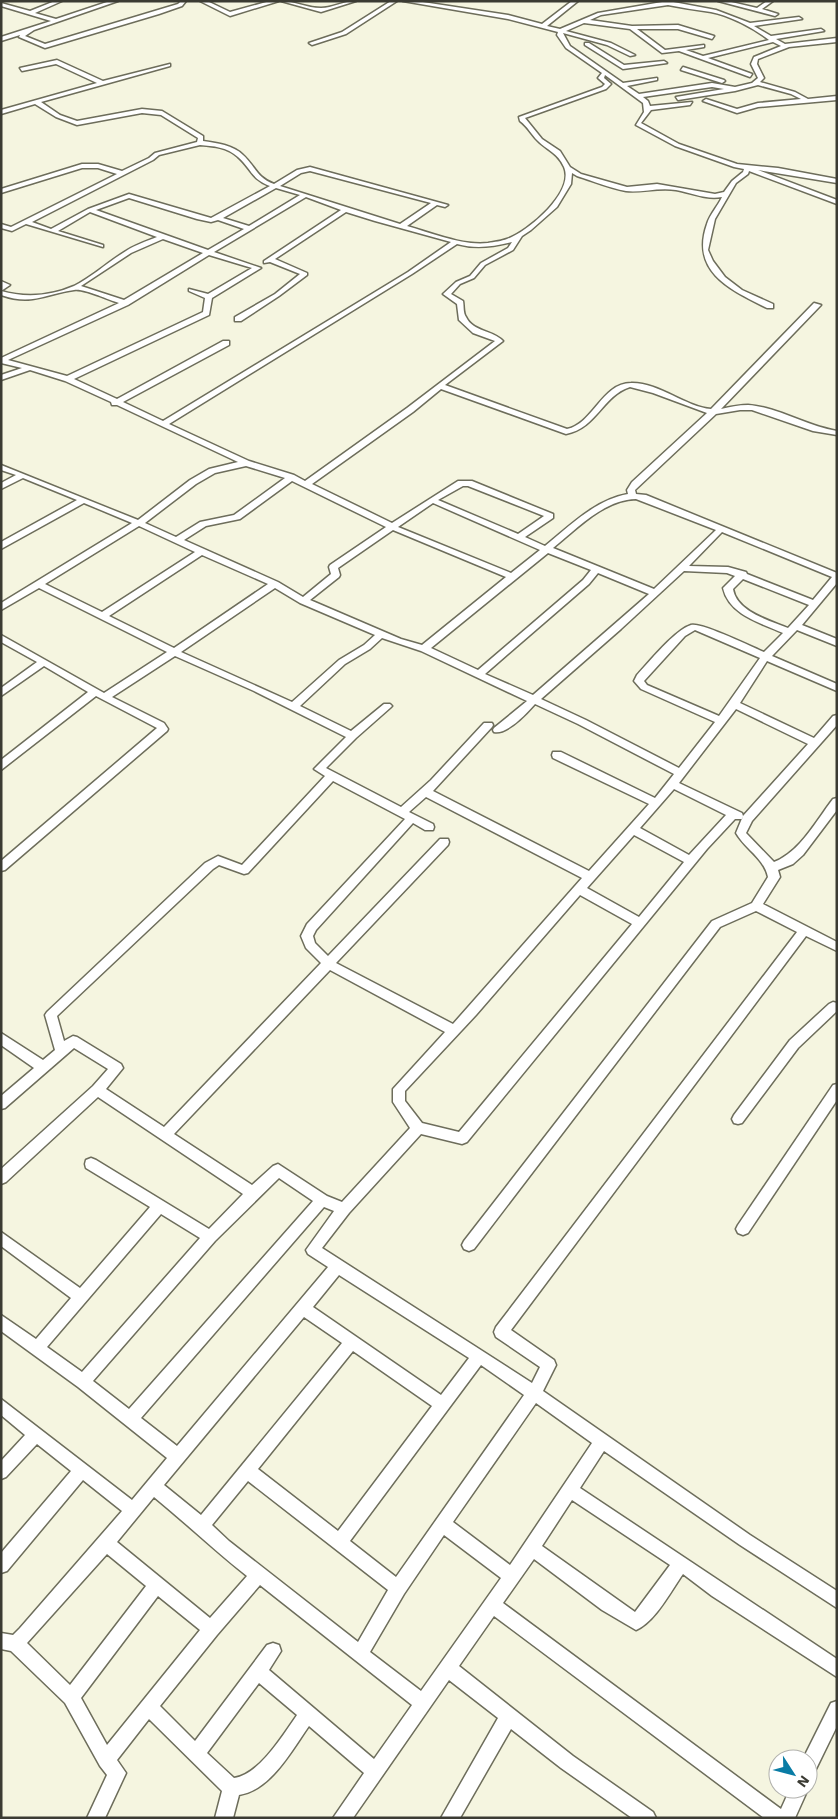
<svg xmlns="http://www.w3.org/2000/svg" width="838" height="1819" viewBox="0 0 838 1819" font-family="'Work Sans',sans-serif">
	<rect width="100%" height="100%" fill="#f5f5e0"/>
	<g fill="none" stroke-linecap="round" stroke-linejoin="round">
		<!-- street casing -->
		<g stroke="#6d6d5b" stroke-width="3">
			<g id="street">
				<path d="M55 1H62L35 13 56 19 110 1H118L34 30 25 36 45 44 178 4 181 1H186L182 6 159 14 45 48 19 37 20 35 1 41V37L51 21 1 6V3L30 11Z"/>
				<path d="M200 1H207L230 12 270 1H279L230 16Z"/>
				<path d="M281 1C294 1 307 8 321 8 332 8 344 1 356 1L321 12Z"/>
				<path d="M391 1H397L346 34 312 45 309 43 342 32Z"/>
				<path d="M403 1H416L508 15 542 24 572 1H578L547 26 560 29 598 13 668 1 716 10 750 23 799 17 802 19 754 26 771 36 821 29 824 31 776 39 785 44 837 38V42L789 47 758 59 757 64 764 78 760 82 795 92 808 99 837 96V100L758 107 737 113 703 101 706 99 737 109 758 103 801 99 791 94 758 85 735 91 678 100 676 97 724 89 712 87 643 97 648 101 650 106 692 102 690 105 651 110 641 123 679 144 737 164 778 168 837 179V183L758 170 837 200V204L749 171 748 174 736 183 715 219 708 250 713 261 725 277 742 290 773 304V308H767C731 290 690 272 707 224 710 214 718 206 722 197 706 200 692 193 676 190 658 187 641 193 626 191 609 188 593 181 577 176L572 173 571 184 557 207 531 230 522 236 513 250 485 265 474 278 460 284 451 294 463 301C464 306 463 313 466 317 473 332 493 330 503 341L445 385 567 429C593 424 602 383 631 383 658 382 686 407 711 409L814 303 821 305 721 409C730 407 738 405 748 405 778 407 806 426 837 431V435L813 431 752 410H740L716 414 635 490 636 494 646 495 837 573V583L802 625 837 639V646L797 630 772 656 837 684V691L767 661 740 703 814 738 833 716 837 715V725L752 821 746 833 774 862C800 852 816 821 833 799L837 798V810L803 855 793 864 778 870 780 877 763 904 837 942V951L806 936 511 1330 554 1360 556 1365 543 1391 750 1535 837 1591V1608L740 1545 604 1451 580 1488 837 1659V1677L712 1596 683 1574C671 1591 655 1622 636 1630L602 1610 534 1559 503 1603 781 1809 790 1789H808L795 1818H764L494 1616 459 1666 573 1756 653 1812 656 1818H632L561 1768 511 1729 460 1818H441L498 1718 449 1680 353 1818H333L364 1773 309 1726C292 1750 271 1790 239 1795L233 1818H215L222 1791 149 1719 117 1760 126 1773 105 1818H87L107 1775 100 1766 65 1703 11 1651 1 1649V1633L13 1635 20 1628 122 1511 83 1480 7 1571 1 1573V1553L71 1471 37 1444 6 1477 1 1479V1461L25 1435 1 1415V1399L132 1500 167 1458 78 1387 1 1331V1315L36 1339 71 1298 1 1246V1232L80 1288 150 1207 86 1168 85 1164 86 1160 91 1158 96 1160 209 1229 243 1194 98 1097 6 1182 1 1184V1169L93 1086 108 1069 74 1048 5 1108 1 1109V1096L34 1068 1 1045V1033L43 1060 55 1050 45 1015 47 1012 205 863 218 856 242 865 325 776 314 769 346 737 254 691 175 656 112 697 164 723 168 729 167 731 5 870 1 871V861L157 728 96 696 1 770V760L88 692 44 666 1 696V688L37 662 1 642V635L104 693 167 652 39 588 1 610V603L132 523 84 503 1 549V542L77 500 23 478 1 489V483L16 475 1 470V465L138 520 190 480 209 469 238 462 117 405H112L111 402 65 381 30 370 1 380V375L22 368 1 363V358L119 303C108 300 84 288 74 290 45 294 32 306 1 295V281L10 285 1 291C25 298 51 296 74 286 92 277 108 262 126 251 135 245 147 241 157 237L90 212 58 231 103 245V247L26 224 12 231 1 228V224L11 227 117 174 98 168H82L1 193V189L82 164H98L122 171 149 158 155 153 197 142 198 138 161 115 142 113 77 125 56 117 35 104 1 114V110L97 83 56 64 22 71 20 68 57 60 103 81 170 64V66L41 102 60 115 77 121 142 109 162 111 203 136V141C217 143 233 145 243 155 256 167 256 177 274 184L297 170 310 167 448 205 445 207 437 205 407 226C432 233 462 246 488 243 494 242 502 241 507 239 528 232 575 192 564 167 558 153 547 150 538 141 531 134 528 127 520 121L519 117 602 87 605 84 598 78 602 73 566 48 557 35 558 32 508 19ZM668 5C683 8 697 10 711 12 729 15 755 29 769 40L703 56 686 50 704 47V45L665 50 637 29H678L712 39 714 36 678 25 632 26 590 20 601 15ZM584 23 630 29 662 53 679 51 750 77 752 74 708 58 773 42 781 46 754 57 751 64 758 78 752 83 735 87 712 83 639 94 627 86 657 80V78L623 83 570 46 563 33 607 45 630 56 635 55 611 43 566 31ZM605 75 643 103 644 112 636 125 675 146 734 167 744 169 743 172 732 181 724 192 715 194 657 184 627 187 581 174 570 167 560 151 542 139 525 118 606 89 611 84 604 78ZM200 145C213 146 227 147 238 157 251 168 251 179 270 186L211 218 129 194 88 209 51 229 32 222 153 160 159 155ZM310 171 431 203 400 224 280 186 301 173ZM276 188 300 195 249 226 223 218ZM306 197 341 210 264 261V263L270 262 300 274 275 294 235 317V321H241L279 296 307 275V273L275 259 346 212 375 221 451 242 408 272 163 421 123 402 229 345V341H223L117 399 74 379 209 315 212 298 261 268 214 252ZM129 198 197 219 211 222 218 220 244 229 208 250 96 210ZM163 239 203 253 124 300 81 286 131 253ZM512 242 508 248 481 263 470 276 456 282 443 294 457 304 459 320 473 333 495 341 407 408 305 481 294 475 249 461 169 424 412 274 457 244C475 249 493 247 512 242ZM209 255 252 268 208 294 189 289V291L205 298 203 312 67 376 8 360 128 305ZM630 387 653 393 707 413 632 482 627 490 628 494C595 500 571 525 545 546L525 537 553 518V514L472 481H458L392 523 312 484 413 412 441 389 566 434C597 428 602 396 630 387ZM246 466 285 478 234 515 200 522 176 537 145 523 196 484 215 473ZM292 481 386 527 330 565 329 567 331 574 303 597 278 582 184 540 206 526 240 519ZM463 486H468L544 516 518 534 438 500ZM636 499 716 530 654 589 553 548C577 529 603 500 636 499ZM433 503 540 550 511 573 398 527ZM139 526 195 552 102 612 45 584ZM393 530 506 577 422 645 401 639 310 600 339 577 340 575 338 568ZM722 532 832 577 813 600 747 574 746 572 728 567 689 566ZM548 553 591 570 583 580 478 670 431 648ZM202 555 268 584 174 648 109 616ZM684 571 727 573 735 576 723 588C729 615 761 623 783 633L764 652C752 647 701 622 691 625 675 630 649 662 637 675L634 681 641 689 715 722 679 768 586 720 541 699 621 629ZM598 573 649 594 533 695 485 674 589 584ZM743 579 809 605 788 628C769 620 737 612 733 589ZM275 588 300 603 375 635 364 645 339 660 292 702 181 652ZM695 630 760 658 719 716 647 685 644 681 685 636ZM382 638 421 651 527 701 494 728 493 730 494 732C507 735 527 713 535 704L578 724 674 774 655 798 561 752H553L552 755 553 758 649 804 589 871 433 791 492 727 493 725 492 723H484L431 780 401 807 326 768 356 738 390 708 392 706 390 704H384L351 731 300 706 345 664 370 649ZM736 709 808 744 743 816 736 833C745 849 764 858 768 877L752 903 712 921 464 1241 462 1245 464 1249 469 1251 474 1249 720 927 756 911 797 932 496 1327 494 1332 496 1337 540 1367 532 1383 322 1248 349 1213 421 1134 462 1144 467 1142 707 849 735 819H742L743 816 742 813 679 783ZM333 781 405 819 307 924 301 936 306 948 321 963 164 1127 106 1089 123 1068 121 1064 77 1037 73 1036 64 1041 57 1016 213 869 219 865 244 874 248 873ZM674 789 726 815 689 855 640 828ZM426 797 582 878 453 1024 336 963 448 845 449 842 448 839H440L328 956 315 943 313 936 316 930 413 823 425 830H433L434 827 433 824 409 812ZM634 835 684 862 639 917 587 888ZM580 895 632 924 459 1132 422 1123 405 1101V1091L476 1015ZM330 970 445 1032 393 1089V1102L410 1128 342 1202 327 1196 278 1164 273 1166 252 1185 174 1134ZM279 1178 313 1201 129 1409 93 1381 215 1241ZM324 1207 334 1211 306 1250 308 1254 328 1267 177 1446 141 1418ZM161 1214 200 1238 82 1372 47 1347ZM339 1275 469 1358 441 1395 313 1307ZM304 1317 342 1343 201 1515 164 1485ZM353 1351 432 1406 338 1531 258 1469ZM481 1365 524 1395 396 1577 350 1541ZM536 1403 592 1443 510 1565 453 1522ZM248 1481 388 1590 358 1642 229 1541 212 1525ZM154 1497C186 1523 215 1551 247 1576L210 1618 117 1542ZM572 1500 670 1565 635 1612 542 1546ZM444 1535 501 1578 421 1691 370 1652 404 1594ZM107 1554 146 1586 70 1685 27 1643ZM260 1585 412 1705 374 1759 269 1670 281 1651 279 1645 273 1643 267 1645 195 1741 160 1706 217 1635ZM158 1596 200 1630 107 1745 81 1698ZM259 1683 297 1715C283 1735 259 1775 234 1778L207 1753Z"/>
				<path d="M718 1H727L757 8 767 1H773L762 9 778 14 775 16Z"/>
				<path d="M585 43H589L624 65 664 61 667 63 623 69 585 45Z"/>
				<path d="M683 67 724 80 725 81 722 83 681 70Z"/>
				<path d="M833 1002 837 1003V1011L798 1048 742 1123 738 1124 734 1123 732 1119 734 1115 790 1040 829 1004Z"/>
				<path d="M837 1084V1100L748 1233 743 1235 738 1233 736 1229 738 1225 833 1085Z"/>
				<path d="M837 1701V1726L814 1773 808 1776V1759H803L831 1703Z"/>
			</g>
		</g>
		<!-- street -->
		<use href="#street" fill="#fff" fill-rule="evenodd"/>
	</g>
	<!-- border -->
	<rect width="838" height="1819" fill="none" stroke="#3b3b33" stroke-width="5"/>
	<!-- north arrow -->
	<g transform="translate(793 1774) rotate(126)"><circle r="24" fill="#ffffff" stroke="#b1b1ad"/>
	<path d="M0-4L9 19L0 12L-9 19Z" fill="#097ca5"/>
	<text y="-8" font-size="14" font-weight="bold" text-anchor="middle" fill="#3b3b33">N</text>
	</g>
</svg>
